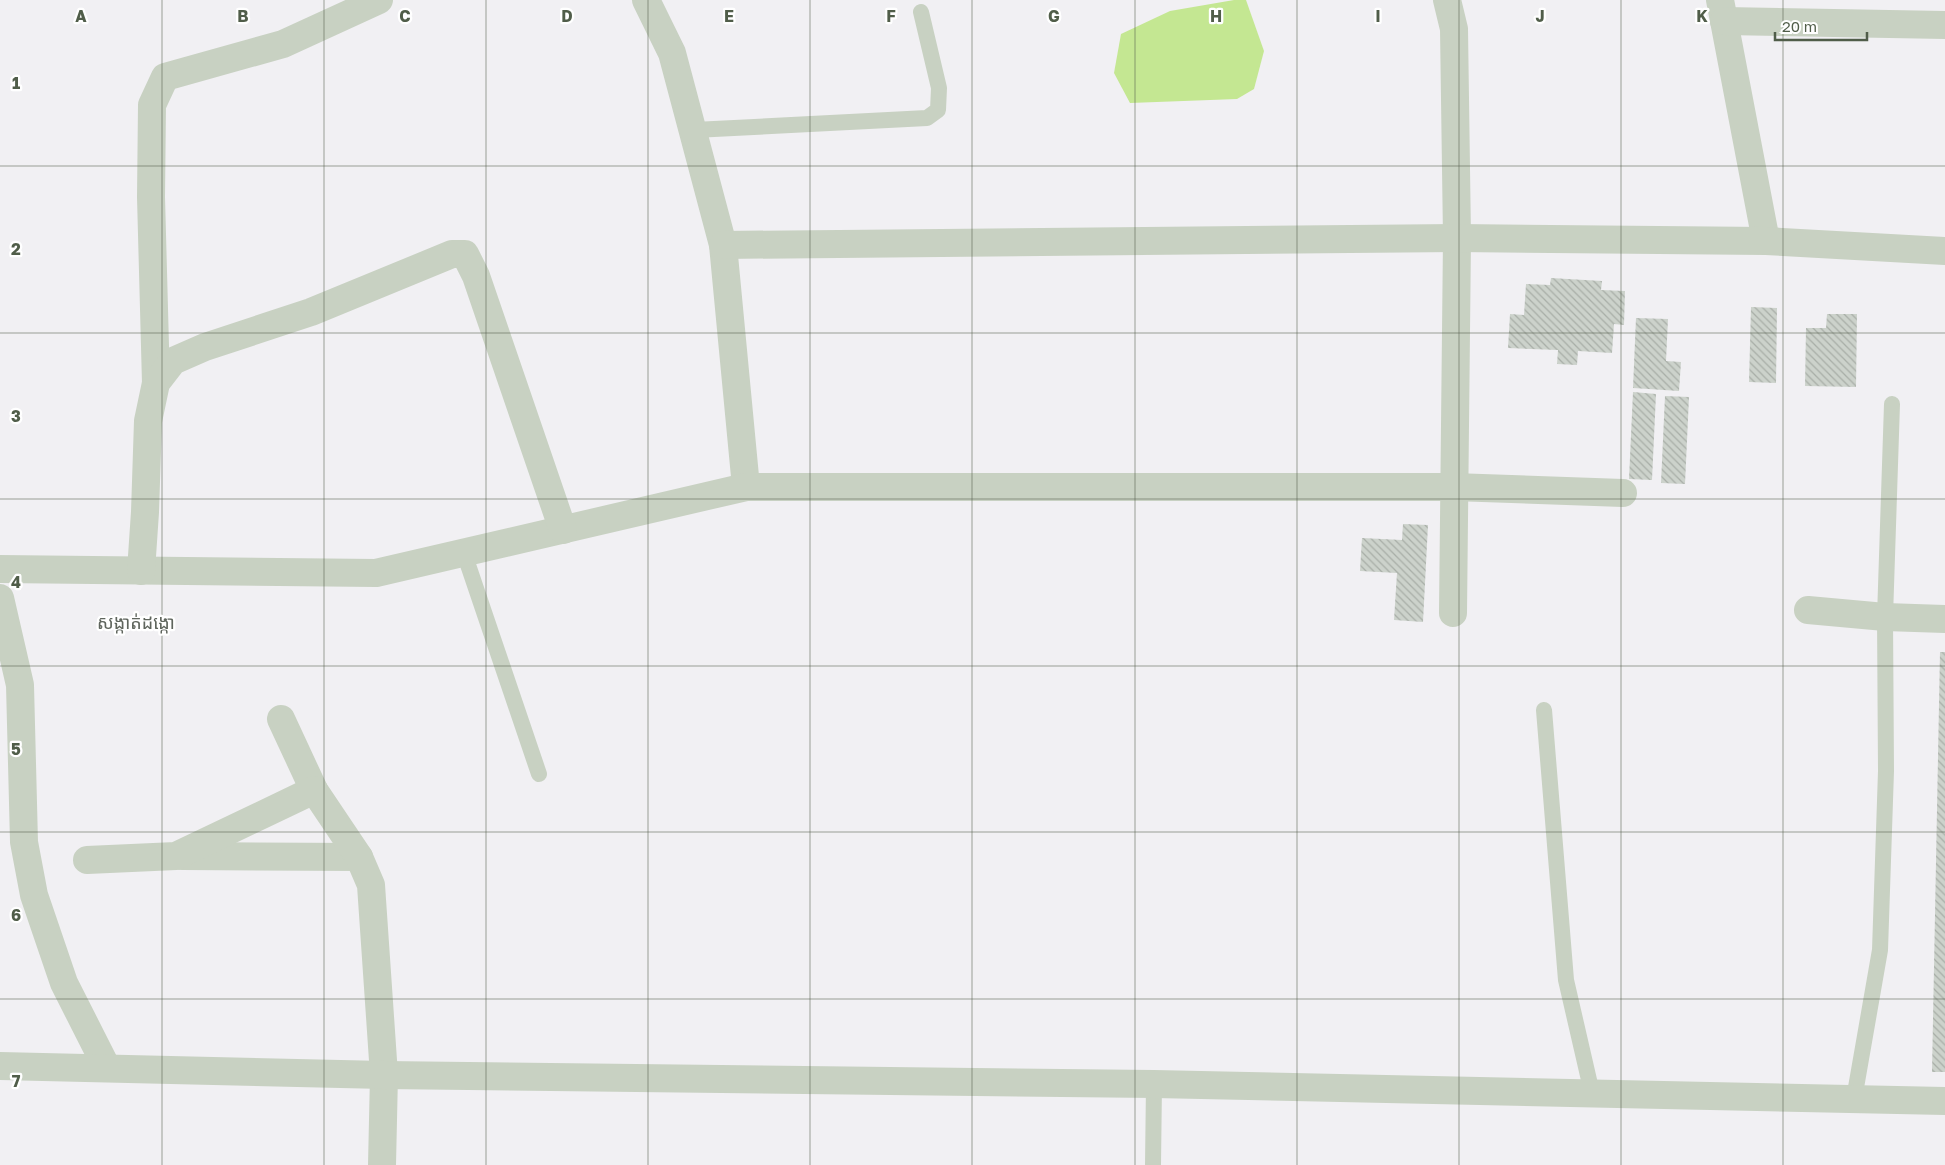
<svg xmlns="http://www.w3.org/2000/svg" width="1945" height="1165" viewBox="0 0 1945 1165" font-family="'Golos Text','Noto Sans Khmer',sans-serif">
	<defs>
		<pattern id="building-back-hatch" width="6" height="6" patternUnits="userSpaceOnUse" patternTransform="scale(1.25)"><rect width="6" height="6" fill="#ccd2cb"/><path d="M-1 5l2 2M0 0l6 6M5-1l2 2" fill="none" stroke="#a8aea7"/></pattern>
	</defs>
	<rect width="100%" height="100%" fill="#f1f0f3"/>
	<!-- water -->
	<path fill="#c4e792" d="M1234 0H1246L1264 51 1254 89 1237 99 1130 103 1114 73 1121 34 1170 11Z"/>
	<!-- building -->
	<g fill="url(#building-back-hatch)">
		<path d="M1551 278 1602 281 1601 290 1625 291 1624 325 1614 324 1612 353 1578 351 1577 365 1557 364 1558 350 1508 348 1510 314 1524 315 1526 284 1550 285Z"/>
		<path d="M1751 307 1777 308 1776 383 1749 382Z"/>
		<path d="M1827 314H1857L1856 387 1805 386 1806 328H1826Z"/>
		<path d="M1636 318 1668 319 1666 361 1681 362 1679 391 1633 388Z"/>
		<path d="M1633 392 1656 394 1652 480 1629 479Z"/>
		<path d="M1665 396 1689 397 1685 484 1661 483Z"/>
		<path d="M1403 524 1428 525 1423 622 1394 620 1397 573 1360 571 1362 538 1402 540Z"/>
		<path d="M1940 652H1945V1072H1932Z"/>
	</g>
	<g fill="none" stroke-linecap="round" stroke-linejoin="round">
		<!-- service -->
		<g stroke="#c8d1c2" stroke-width="16">
			<path d="M694 130 927 118 938 110 939 88 921 12"/>
			<path d="M464 553 539 774"/>
			<path d="M1544 710 1566 980 1592 1093"/>
			<path d="M1854 1099 1880 950 1886 771 1885 617 1892 404"/>
			<path d="M1153 1165 1154 1084"/>
		</g>
		<!-- minor -->
		<g stroke="#c8d1c2" stroke-width="28">
			<path d="M646 0 672 53 723 245 746 487"/>
			<path d="M1447 0 1454 29 1457 238 1453 613"/>
			<path d="M1720 0 1766 241"/>
			<path d="M1724 21 1945 25"/>
			<path d="M723 245 1457 238 1766 241 1945 251"/>
			<path d="M156 383 151 197 152 105 165 77 283 44 379 0"/>
			<path d="M0 569 376 573 746 487H1453L1623 493"/>
			<path d="M141 571 145 512 148 421 156 383 173 361 205 347 311 312 452 254H465L476 276 563 530"/>
			<path d="M0 598 20 685 24 842 34 895 64 983 107 1068"/>
			<path d="M1808 610 1885 617 1945 619"/>
			<path d="M281 719 314 790"/>
			<path d="M182 856 359 857"/>
			<path d="M87 860 176 856 314 790 359 857 371 885 384 1075 382 1165"/>
			<path d="M0 1066 384 1075 1154 1084 1945 1101"/>
		</g>
	</g>
	<!-- grid -->
	<path fill="none" stroke="#505d49" stroke-width="1" stroke-opacity="0.55" d="M162 0V1165M324 0V1165M486 0V1165M648 0V1165M810 0V1165M972 0V1165M1135 0V1165M1297 0V1165M1459 0V1165M1621 0V1165M1783 0V1165M0 166H1945M0 333H1945M0 499H1945M0 666H1945M0 832H1945M0 999H1945"/>
	<g text-anchor="middle" dominant-baseline="central" stroke-width="4.5" stroke-linejoin="round" paint-order="stroke">
		<!-- quarter labels -->
		<g font-size="18" fill="#5f655d" stroke="#fff">
			<text x="136" y="622">សង្កាត់ដង្កោ</text>
		</g>
	</g>
	<g font-size="16" text-anchor="middle" font-weight="bold" fill="#505d49" stroke="#fff" stroke-width="4.5" stroke-linejoin="round" paint-order="stroke">
		<text x="81" y="22">A</text>
		<text x="243" y="22">B</text>
		<text x="405" y="22">C</text>
		<text x="567" y="22">D</text>
		<text x="729" y="22">E</text>
		<text x="891" y="22">F</text>
		<text x="1054" y="22">G</text>
		<text x="1216" y="22">H</text>
		<text x="1378" y="22">I</text>
		<text x="1540" y="22">J</text>
		<text x="1702" y="22">K</text>
		<text x="16" y="89">1</text>
		<text x="16" y="255">2</text>
		<text x="16" y="422">3</text>
		<text x="16" y="588">4</text>
		<text x="16" y="755">5</text>
		<text x="16" y="921">6</text>
		<text x="16" y="1087">7</text>
	</g>
	<!-- scale -->
	<path d="M1775 32v8h92v-8" fill="none" stroke="#505d49" stroke-width="2.5"/>
	<text x="1782" y="32" font-size="15" fill="#505d49" stroke="#ffffff" stroke-width="4" paint-order="stroke">20 m</text>
</svg>
